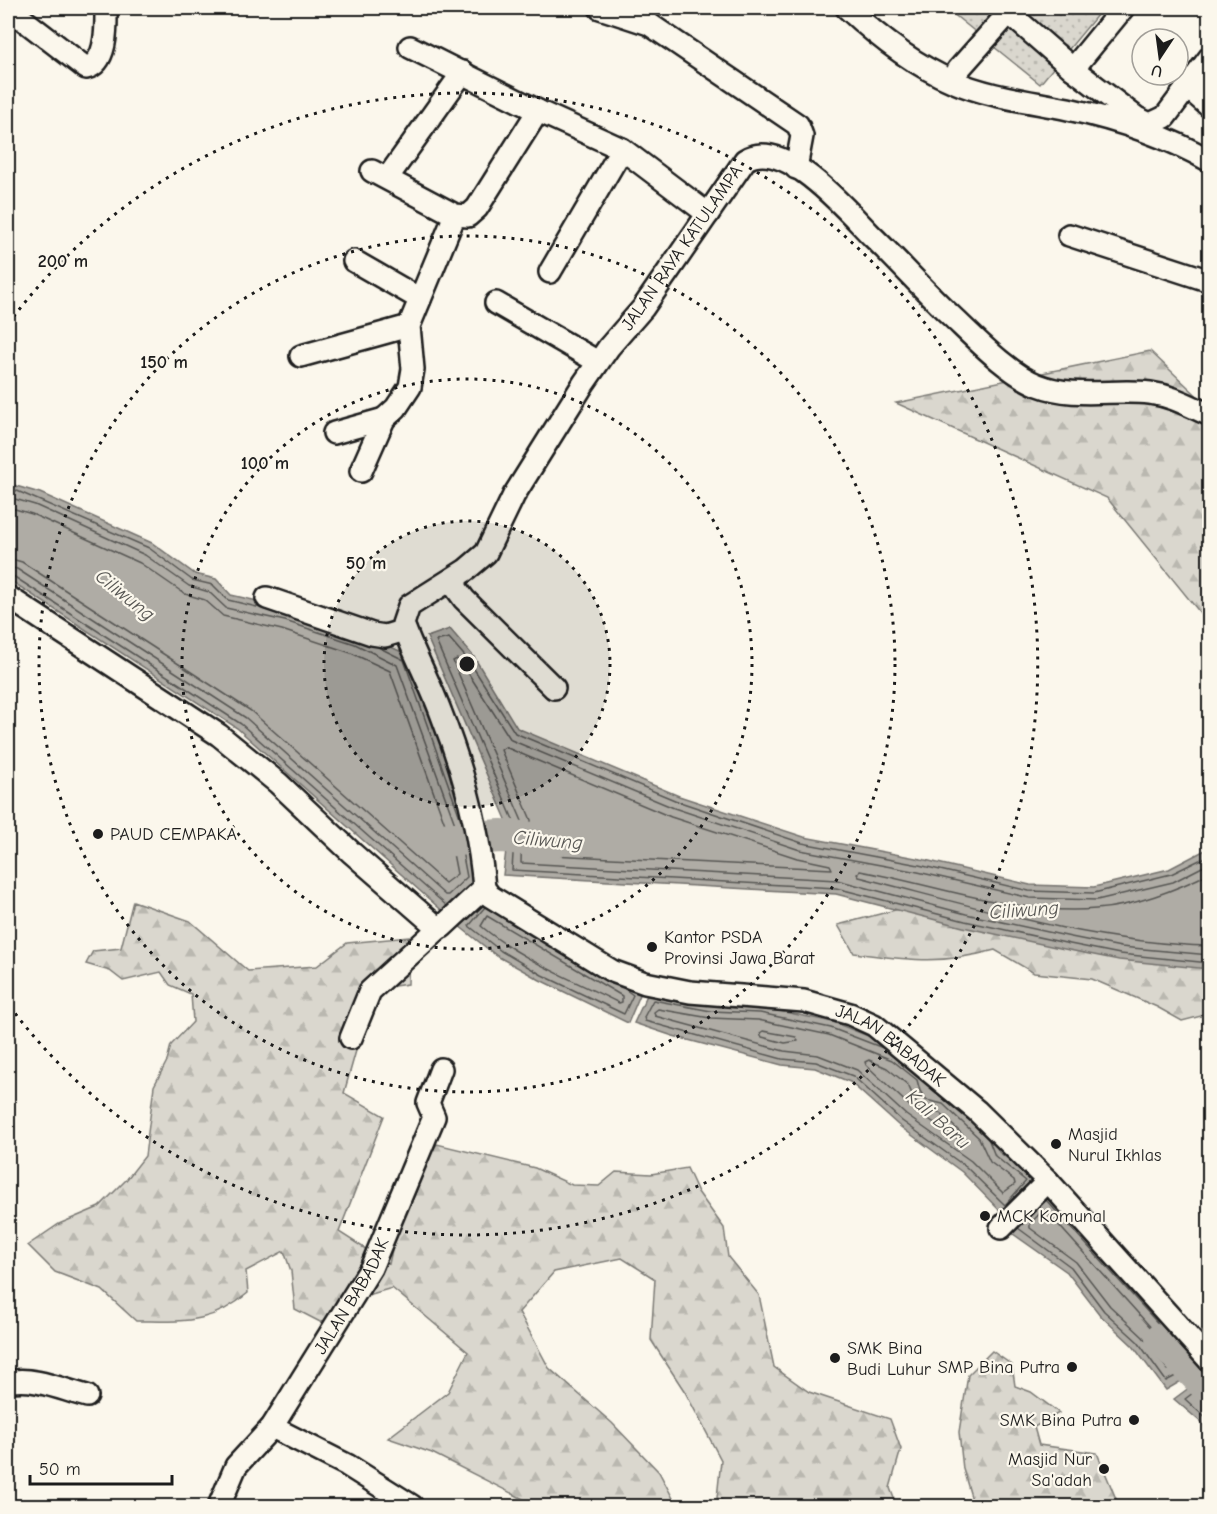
<svg xmlns="http://www.w3.org/2000/svg" width="1217" height="1514" viewBox="0 0 1217 1514" font-family="'Comic Neue',sans-serif">
	<defs>
		<pattern id="grass-dots" width="8" height="8" patternUnits="userSpaceOnUse" patternTransform="scale(1.5)"><rect width="8" height="8" fill="#dad7ce"/><path d="M2 2h.1M6 6h.1" fill="none" stroke="#bab8b0" stroke-width="1.8" stroke-linecap="round"/></pattern>
		<pattern id="forest-firs" width="22" height="20" patternUnits="userSpaceOnUse" patternTransform="scale(1.5)"><rect width="22" height="20" fill="#dad7ce"/><path d="M5 1l3.5 6h-7zM16 11l3.5 6h-7z" fill="#bab8b0"/></pattern>
	</defs>
	<rect width="100%" height="100%" fill="#fbf7ec"/>
	<filter id="ink" filterUnits="userSpaceOnUse"><feTurbulence type="fractalNoise" baseFrequency=".0167" numOctaves="2"/><feDisplacementMap in="SourceGraphic" scale="12" xChannelSelector="R" yChannelSelector="G"/><feConvolveMatrix kernelMatrix="1 2 1 2 8 2 1 2 1" color-interpolation-filters="sRGB"/></filter>
	<g filter="url(#ink)">
		<!-- grass -->
		<path fill="url(#grass-dots)" stroke="#7b7a75" stroke-width="1.5" d="M957 8H1103L1040 84 952 13Z"/>
		<!-- forest -->
		<g fill="url(#forest-firs)" stroke="#7b7a75" stroke-width="1.5">
			<path d="M1150 351 1209 407V624L1107 498 896 403Z"/>
			<path d="M133 901 190 921 248 971 317 966 347 943 409 937 408 984 379 988 365 1019 344 1093 384 1116 339 1232 389 1264 405 1188 437 1144 535 1168 572 1185 599 1186 616 1172 651 1174 687 1168 698 1192 724 1228 728 1257 759 1295 774 1367 809 1392 890 1419 901 1449 890 1488 897 1506H734L717 1498 721 1460 685 1392 651 1340 655 1279 622 1258 554 1272 519 1312 549 1368 612 1423 659 1472 677 1506H533L523 1499 432 1453 388 1438 448 1392 468 1352 392 1288 368 1295 326 1323H322L295 1309 291 1271 284 1251 246 1271 248 1293C211 1325 182 1321 136 1321L102 1290 55 1272 28 1245 59 1224 99 1207 127 1179 145 1156 154 1086 167 1061 171 1045 193 1022 191 994 170 985 161 972 123 981 110 971 86 964 93 951 121 948Z"/>
			<path d="M914 905 1209 959V1014L1182 1021 1157 1007 1092 979 1034 973 995 950C939 965 910 960 854 953L838 925Z"/>
			<path d="M992 1351 1012 1365 1015 1386 1031 1392 1059 1413 1034 1427 1039 1445 1097 1453 1119 1506H978L972 1500 963 1469 959 1432 968 1375Z"/>
		</g>
		<!-- water -->
		<g fill="#afaca5" stroke="#74726e" stroke-width="1.5">
			<path d="M8 479 16 486 40 493 152 543 195 574 216 579 231 595 288 608 360 632 408 655 472 831 483 881 447 915 237 728 8 579Z"/>
			<path d="M450 629 474 657 517 728 679 796 804 837 921 859 1030 885 1094 887 1169 869 1209 848V969L1119 960 1069 950 963 927 836 894 503 875 509 826 427 637Z"/>
			<path d="M486 898 642 990 628 1023 540 980 497 956 459 926Z"/>
			<path d="M648 993 712 1005 760 1007 833 1022 898 1048 935 1090 945 1087 991 1131 999 1152 1037 1181 1004 1215 962 1172 898 1125 850 1082 815 1068 782 1065 673 1036 634 1023Z"/>
			<path d="M1044 1189 1205 1367 1166 1390 1133 1346 1100 1315 1067 1272 1006 1229Z"/>
			<path d="M1209 1373V1429L1174 1399Z"/>
		</g>
		<g fill="none" stroke-linecap="round" stroke-linejoin="round">
			<!-- shore -->
			<g stroke="#575653" stroke-width="1.5">
				<path d="M8 487 149 548 192 580 213 585 228 600 261 608"/>
				<path d="M8 497 35 505 145 555 189 586 209 592 226 608 285 621 355 644 397 665 459 835 467 877 448 895H445L246 718 17 569 8 567"/>
				<path d="M8 507 32 514 140 563 185 594 205 600 223 616 282 630 351 653 390 671 450 838 457 874 445 883 251 711 22 562 8 558"/>
				<path d="M8 575 13 576 241 724 447 906"/>
				<path d="M378 647 404 660 461 820"/>
				<path d="M505 747 671 817 797 858 830 865 832 869 531 854V820L501 750Z"/>
				<path d="M1210 855 1171 874 1094 893 1029 891 919 865 802 843 677 801 515 733 469 661 449 638 436 641 515 824 512 870 836 888 965 921 1070 944 1120 954 1210 963"/>
				<path d="M1210 863 1173 882 1097 900 1030 898 918 872 800 850 674 808 511 740 463 665 457 659 453 661 522 821 521 863 837 880 966 914 1071 937 1121 947 1210 955"/>
				<path d="M1210 873C1178 889 1132 907 1096 909 1017 916 937 885 860 871L857 874 859 877C973 906 1091 943 1210 946"/>
				<path d="M485 907 469 926 501 951 542 975 624 1014 633 995 622 987"/>
				<path d="M487 916 622 996V1002L619 1003C572 979 521 960 481 926Z"/>
				<path d="M658 1009 710 1018 758 1020 829 1035 892 1060 917 1080 920 1091 926 1100 943 1104 979 1138 990 1162 1014 1180 1015 1184 1003 1193 971 1161 906 1115 857 1070 818 1055 784 1051 655 1016 654 1012Z"/>
				<path d="M763 1031 796 1037 798 1041 785 1043 762 1037 760 1033Z"/>
				<path d="M883 1048 831 1028 760 1013 711 1011 653 1000 644 1017 645 1021 782 1059 816 1062 853 1076 902 1121 966 1167 1005 1205 1026 1181 995 1156 988 1138"/>
				<path d="M869 1060 887 1068 908 1085 919 1109 912 1108 866 1065 865 1062Z"/>
				<path d="M927 1111 940 1113 963 1135V1139L960 1140 924 1116V1112Z"/>
				<path d="M1042 1211H1046L1181 1361V1365L1168 1370 1143 1337 1110 1306 1076 1262 1030 1228V1224Z"/>
				<path d="M1018 1228 1071 1267 1104 1311 1138 1342 1166 1381 1193 1367V1362L1046 1200"/>
				<path d="M1210 1380 1185 1399 1210 1422"/>
			</g>
			<!-- river -->
			<g stroke="#afaca5" stroke-width="34">
				<path d="M440 840 501 836 554 841"/>
				<path d="M1162 1339 1210 1389"/>
			</g>
			<!-- minor casing -->
			<g stroke="#1c1c1c" stroke-width="26">
				<g id="minor">
					<path d="M8 8 86 68C108 63 106 25 106 8"/>
					<path d="M600 8 649 24 798 125 802 136 796 168"/>
					<path d="M847 8C877 36 914 65 952 81 989 97 1029 101 1068 109 1119 120 1165 135 1210 161"/>
					<path d="M1009 13 1073 69 1137 118 1150 124 1165 117 1210 57"/>
					<path d="M410 47 538 111 622 149 708 214"/>
					<path d="M1073 69 1123 8"/>
					<path d="M958 70 1013 8"/>
					<path d="M1186 86 1210 107"/>
					<path d="M372 171 455 215 468 216 477 208 538 111"/>
					<path d="M388 177 463 72"/>
					<path d="M1069 235 1210 281"/>
					<path d="M354 261 420 299"/>
					<path d="M550 272 622 149"/>
					<path d="M496 303 598 362"/>
					<path d="M301 356 409 326"/>
					<path id="s1" d="M1210 415C1189 406 1173 396 1150 393 1113 389 1074 399 1038 385 1007 373 971 334 946 311 921 287 898 261 873 237 848 212 784 135 745 160L643 308 609 347 584 383 514 495 486 553 466 570 409 606 403 624C414 654 430 683 441 713 463 769 479 828 484 888L490 896 612 971 645 983 690 992 804 1001 850 1014 874 1025 977 1111 1048 1181 1210 1361"/>
					<path d="M334 433 384 419"/>
					<path d="M361 471 384 419 396 408 410 387 413 369 409 326 455 215"/>
					<path d="M456 577V588L464 599 554 688"/>
					<path d="M8 597 219 735 278 783 352 853 438 928 442 927 484 888"/>
					<path d="M267 598 372 634 385 636 405 630"/>
					<path d="M351 1038 370 991 439 928"/>
					<path d="M1001 1228 1048 1181"/>
					<path d="M8 1382C33 1376 63 1390 87 1396"/>
					<path d="M272 1427 347 1465 412 1506"/>
					<path id="s2" d="M219 1506 236 1466 272 1427 371 1268 434 1117 428 1103 441 1069"/>
				</g>
			</g>
			<!-- minor -->
			<use href="#minor" stroke="#fbf7ec" stroke-width="21"/>
		</g>
	</g>
	<!-- distance rings -->
	<circle cx="467" cy="664" r="143" fill="#1c1c1c" fill-opacity=".12"/>
	<g fill="none" stroke="#1c1c1c" stroke-width="3" stroke-dasharray="3 6">
		<circle cx="467" cy="664" r="143"/>
		<circle cx="467" cy="664" r="285"/>
		<circle cx="467" cy="664" r="428"/>
		<path d="M8 324A571 571 0 1 1 8 1004"/>
	</g>
	<!-- markers -->
	<g fill="#1c1c1c" stroke="#fbf7ec" stroke-width="2">
		<circle cx="98" cy="834" r="6"/>
		<circle cx="652" cy="947" r="6"/>
		<circle cx="1056" cy="1144" r="6"/>
		<circle cx="985" cy="1216" r="6"/>
		<circle cx="835" cy="1358" r="6"/>
		<circle cx="1072" cy="1367" r="6"/>
		<circle cx="1134" cy="1420" r="6"/>
		<circle cx="1104" cy="1469" r="6"/>
	</g>
	<g text-anchor="middle" dominant-baseline="central" stroke-width="4.5" stroke-linejoin="round" paint-order="stroke">
		<!-- street labels -->
		<g font-size="18" fill="#1c1c1c" stroke="#fbf7ec">
			<text transform="translate(682 248) rotate(-55)">JALAN RAYA KATULAMPA</text>
			<text stroke="none"><textPath href="#s1" startOffset="1868">JALAN BABADAK</textPath></text>
			<text stroke="none"><textPath href="#s2" startOffset="250">JALAN BABADAK</textPath></text>
		</g>
		<!-- poi labels -->
		<g font-size="18" fill="#1c1c1c" stroke="#fbf7ec" text-anchor="start">
			<text x="110" y="834">PAUD CEMPAKA</text>
			<text x="664" y="937">Kantor PSDA<tspan x="664" dy="21">Provinsi Jawa Barat</tspan></text>
			<text x="1068" y="1134">Masjid<tspan x="1068" dy="21">Nurul Ikhlas</tspan></text>
			<text x="997" y="1216">MCK Komunal</text>
			<text x="847" y="1348">SMK Bina<tspan x="847" dy="21">Budi Luhur</tspan></text>
			<text x="1060" y="1367" text-anchor="end">SMP Bina Putra</text>
			<text x="1122" y="1420" text-anchor="end">SMK Bina Putra</text>
			<text x="1092" y="1459" text-anchor="end">Masjid Nur<tspan x="1092" dy="21">Sa'adah</tspan></text>
		</g>
		<!-- water labels -->
		<g font-size="20" font-style="italic" fill="#575653" stroke="#fbf7ec">
			<text transform="translate(125 595) rotate(39)">Ciliwung</text>
			<text transform="translate(548 840) rotate(5)">Ciliwung</text>
			<text transform="translate(1024 910) rotate(-4)">Ciliwung</text>
			<text transform="translate(938 1119) rotate(42)">Kali Baru</text>
		</g>
	</g>
	<circle cx="467" cy="664" r="9" fill="#1c1c1c" stroke="#fbf7ec" stroke-width="3"/>
	<g font-size="18" text-anchor="middle" font-weight="bold" fill="#1c1c1c" stroke="#fbf7ec" stroke-width="4.5" stroke-linejoin="round" paint-order="stroke">
		<text x="63" y="267">200 m</text>
		<text x="164" y="368">150 m</text>
		<text x="265" y="469">100 m</text>
		<text x="366" y="569">50 m</text>
	</g>
	<!-- margin -->
	<rect width="1217" height="1514" fill="none" stroke="#fbf7ec" stroke-width="30"/>
	<rect x="15" y="15" width="1187" height="1484" fill="none" stroke="#1c1c1c" stroke-width="2" filter="url(#ink)"/>
	<!-- north arrow -->
	<g transform="translate(1160 57) rotate(193)"><circle r="28" fill="#fbf7ec" stroke="#a29f99" stroke-width="1.5"/>
	<path d="M0-4.5L10 22L0 15L-10 22Z" fill="#1c1c1c"/>
	<text y="-9" font-size="16" font-weight="bold" text-anchor="middle" fill="#1c1c1c">U</text>
	</g>
	<!-- scale -->
	<path d="M30 1475v9h142v-9" fill="none" stroke="#1c1c1c" stroke-width="3"/>
	<text x="39" y="1475" font-size="18" fill="#1c1c1c" stroke="#fbf7ec" stroke-width="4.5" paint-order="stroke">50 m</text>
</svg>
